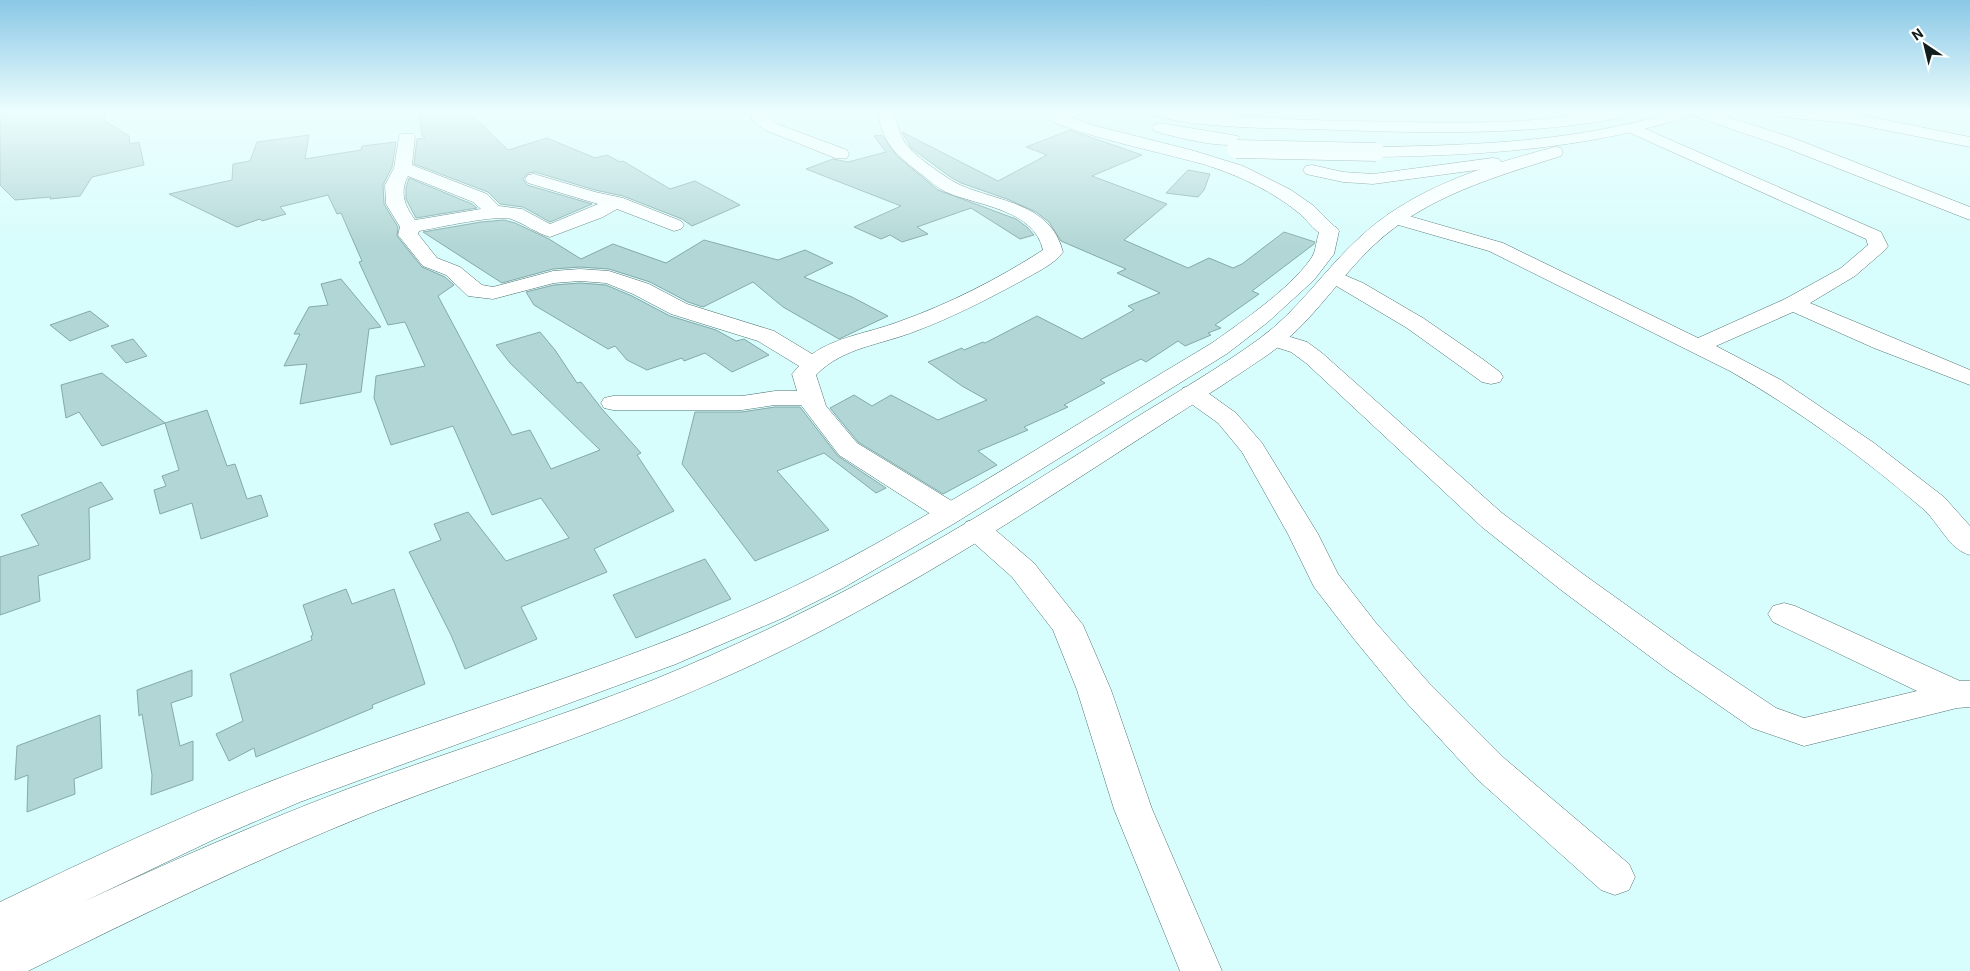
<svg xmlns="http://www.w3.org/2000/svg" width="1970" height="971" viewBox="0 0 1970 971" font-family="Roboto,sans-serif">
	<rect width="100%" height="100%" fill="#d7fdfc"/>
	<!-- building -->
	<g fill="#b1d6d5" stroke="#85a9a8">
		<path d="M0 112H104L105 121 129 136 130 144 139 142 144 165 92 177 80 196 50 199 51 197 15 200 0 185Z"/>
		<path d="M419 112H469L508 150 547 138 595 158 607 155 620 162 623 161 670 189 695 181 740 205 692 226 682 219 623 196 595 190 535 172 528 173 523 179 527 185 592 204 550 222 523 207 500 204 488 192 414 164 417 139 425 138 422 135Z"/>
		<path d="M1070 130 1142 155 1092 176 1167 204 1124 240 1188 268 1209 258 1233 268 1242 264 1284 232 1315 242 1314 244 1252 291 1259 294 1215 325 1221 328 1208 333 1211 335 1185 346 1178 341 1146 362 1141 359 1100 380 1105 383 1064 405 1068 407 1024 427 1028 430 978 451 997 465 943 494 858 442 830 408 854 395 872 406 891 395 938 420 987 400 962 386 928 362 962 348 964 350 983 342 985 343 1037 316 1082 339 1134 310 1128 306 1160 293 1117 273 1126 269 1061 241 1049 222 1036 212 1007 199 961 183 949 176 911 148 902 132 998 181 1047 155 1026 147Z"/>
		<path d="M309 135 305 159 361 150 362 146 396 142 392 167 383 185 384 204 398 227 397 236 422 267 445 277 454 285 438 296 512 435 530 430 551 469 600 450 510 363 496 345 540 332 555 350 577 383 581 382 602 409 641 453 637 455 674 511 594 549 607 572 521 607 537 639 465 669 451 635 409 552 441 540 434 524 468 512 506 561 569 538 541 498 492 515 453 426 391 445 374 398 376 376 425 366 405 322 388 325 359 262 362 261 341 213 337 214 328 195 280 207 286 214 262 221 260 219 237 227 169 194 232 180 233 164 250 161 257 142Z"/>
		<path d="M882 135 897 156 938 190 1016 219 1027 227 1034 235 1020 239 971 208 917 227 928 234 902 242 890 235 881 239 854 227 901 206 806 169 833 159 848 162 886 152 874 136Z"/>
		<path d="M1188 170 1210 174 1204 190 1198 197 1166 193Z"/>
		<path d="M409 178 472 204 477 208 416 218 406 199V188Z"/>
		<path d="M504 220 515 223 549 239 581 259 613 244 666 263 704 240 778 260 805 250 833 263 804 277 852 297 888 316 839 339 783 307 753 282 703 307 688 302 650 282 609 269 580 267 553 269 502 283 423 232 481 222Z"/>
		<path d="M341 279 381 327 369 329 361 392 300 404 307 364 284 366 300 334H294L309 307 328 305 321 284Z"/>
		<path d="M580 283 606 285 632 296 670 316 716 330 736 341 744 339 769 355 732 372 705 353 684 361 682 358 647 370 627 360 615 346 608 349 534 305 526 292 554 285Z"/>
		<path d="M90 311 109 326 70 341 50 325Z"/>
		<path d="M133 339 147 356 126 363 111 346Z"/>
		<path d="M102 373 165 423 102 446 79 412 66 418 61 385Z"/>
		<path d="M775 407H800L838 456 886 488 876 493 824 453 777 471 829 530 755 561 682 464 695 412H742Z"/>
		<path d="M207 410 227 466 235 464 247 499 261 495 268 516 201 539 192 503 160 514 154 490 166 486 162 476 179 470 165 423Z"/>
		<path d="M101 482 113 499 89 508 90 559 38 576 40 601 0 615V557L39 545 21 515Z"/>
		<path d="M705 559 731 599 636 638 613 595Z"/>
		<path d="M346 589 352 604 394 589 425 684 372 705 373 708 256 757 254 748 229 761 216 734 243 721 230 674 312 640 311 636 313 635 303 605Z"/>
		<path d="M192 670V696L171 703 180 746 193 741V780L151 795 152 775 142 714 139 716 137 690Z"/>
		<path d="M100 715 102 768 74 779 75 794 27 812 28 775 15 780 17 746Z"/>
	</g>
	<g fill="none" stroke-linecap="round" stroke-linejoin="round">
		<!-- minor casing -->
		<g stroke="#4f7170" stroke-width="1">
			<g id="minor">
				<path d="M758 112H775L769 118 777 124 847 150 849 154 847 158H835L765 130 751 119Z"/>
				<path d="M880 112H892C899 124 899 138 910 149 921 160 946 178 960 185 999 202 1051 203 1063 252 1055 264 1035 273 1023 280 988 299 953 317 916 331 881 345 843 347 816 375L826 406 857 443 960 506 964 513 960 520 950 522 940 520 839 455 801 405H775L742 410H613L604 408 601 403 604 398 613 396H742L775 391H797L792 374 799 366 758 341 671 314 633 294 606 283 580 281 554 283 493 299 468 296 446 275 423 266 398 235 400 227 386 204 385 185 394 168 399 137 401 134H413L415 137 412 165 487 194 499 206 522 209 550 224 598 204 528 183 525 179 528 175 534 174 595 192 623 198 681 221 684 225 681 229 674 231 617 209 603 217 550 237C536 233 525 224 511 219 499 214 436 228 419 231L418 234 437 258 460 267 482 285 493 287 553 271 580 269 609 271 649 284 687 304 774 331 812 354C838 336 869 333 898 322 949 304 998 279 1043 250 1034 209 978 206 946 192 936 187 929 180 921 174 897 155 884 146 878 114ZM408 176 473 202 481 209 415 220C405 206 399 193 408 176Z"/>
				<path d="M1689 112H1712L1793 138 1970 207V220L1781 146 1691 115Z"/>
				<path d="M1772 112 1850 113 1970 137V147L1850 123 1780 117 1774 115Z"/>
				<path d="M1634 124 1881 232 1888 246 1885 250 1855 276 1810 303 1970 370V385L1874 348 1793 312 1716 346 1781 380 1874 443 1944 497 1970 526V555C1948 549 1939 522 1922 508 1863 457 1798 410 1730 371L1489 251 1388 222 1385 218 1388 214 1395 212 1503 243 1698 338 1785 299 1841 268 1868 245 1866 239 1628 132 1626 129 1628 126Z"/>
				<path d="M1335 271 1363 283 1423 318 1481 358 1500 372 1503 377 1500 382 1491 384 1482 382 1407 328 1328 281 1325 277 1328 273Z"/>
				<path d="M1274 332 1307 342 1322 353 1502 513 1583 574 1692 652 1776 708 1804 718 1917 691 1773 622 1768 614 1773 606 1784 603 1795 606 1960 681H1970V707L1957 708 1804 746 1752 728 1668 670 1561 590 1482 527 1306 363 1291 352 1266 344 1263 339 1266 334Z"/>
				<path d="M1192 386 1201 388 1236 413 1262 443 1318 534 1338 574 1376 623 1429 683 1504 758 1629 864 1635 877 1629 890 1615 895 1601 890 1478 780 1405 701 1354 639 1314 587 1288 534 1242 452 1218 423 1183 398 1180 393 1183 388Z"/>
				<path d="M976 519 986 522 1034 563 1083 625 1111 690 1152 809 1222 971H1180L1114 809 1077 690 1053 630 1012 577 966 536 962 529 966 522Z"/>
			</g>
		</g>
		<!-- tertiary casing -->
		<g stroke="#4f7170" stroke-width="1">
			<path id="tertiary" d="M1555 147 1561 148 1563 152 1561 156C1495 177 1426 196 1374 245 1336 281 1313 322 1269 354 1215 391 1160 425 1105 461 982 541 857 619 723 678 608 730 488 767 371 813 254 860 141 915 28 971H0V902C103 852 207 804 314 765 464 710 617 666 763 601 837 568 906 527 976 486 1055 439 1133 390 1212 343 1243 321 1288 290 1310 260 1318 250 1315 237 1322 227L1329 225 1336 227 1339 231 1334 254 1314 280 1268 322 1228 353 955 523 843 588 785 617 676 664 300 802 217 838 83 902C169 862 256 824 345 790 447 752 552 720 653 680 729 649 802 614 873 576 962 528 1047 474 1132 420 1174 394 1219 368 1259 339 1298 311 1324 270 1359 238 1412 188 1486 165 1555 147Z"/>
		</g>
		<!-- trunk casing -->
		<g stroke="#4f7170" stroke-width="1">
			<g id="trunk">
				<path d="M1038 112H1057L1092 125 1191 150 1243 166 1291 190 1314 206 1339 231 1336 235C1331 236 1326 237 1321 234 1313 229 1307 220 1299 213 1273 192 1244 178 1212 167 1181 156 1051 131 1038 112Z"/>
				<path d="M1148 112H1190L1304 120 1456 123 1525 121 1603 112H1634L1632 115 1626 117C1522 137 1418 133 1313 129 1262 128 1200 128 1150 115Z"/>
				<path d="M1673 112H1696L1694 115C1587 149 1487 155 1376 157L1370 156 1368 152 1370 148 1376 147C1476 145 1576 142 1673 112Z"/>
				<path d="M1160 123 1238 136 1240 140 1238 144C1218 148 1175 137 1154 131L1152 128 1154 125Z"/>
				<path d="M1493 158 1499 159 1502 163 1499 167 1373 184 1343 182 1306 174 1303 170 1306 166 1312 165 1343 172 1373 174Z"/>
			</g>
		</g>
		<!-- minor -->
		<use href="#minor" fill="#fff" fill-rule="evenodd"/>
		<!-- tertiary -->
		<use href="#tertiary" fill="#fff" fill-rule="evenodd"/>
		<!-- trunk -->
		<use href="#trunk" fill="#fff" fill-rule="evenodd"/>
		<!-- trunk-bridge casing -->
		<g stroke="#4f7170" stroke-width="19" stroke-linecap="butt">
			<path id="trunk-bridge" d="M1236 149 1376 152"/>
		</g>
		<!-- trunk-bridge -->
		<use href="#trunk-bridge" stroke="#fff" stroke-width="18"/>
	</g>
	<!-- sky -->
	<linearGradient id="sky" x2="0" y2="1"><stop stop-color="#8ac8e6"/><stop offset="0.45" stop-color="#edfefe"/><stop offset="1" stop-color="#edfefe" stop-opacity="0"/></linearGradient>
	<rect width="1970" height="248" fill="url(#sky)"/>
	<!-- north arrow -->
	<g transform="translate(1925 45) rotate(325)" stroke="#ffffff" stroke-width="4" paint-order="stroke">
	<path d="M0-4L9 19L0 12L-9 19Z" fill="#101e1e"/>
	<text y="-8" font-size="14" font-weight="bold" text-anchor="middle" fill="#101e1e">N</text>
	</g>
</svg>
